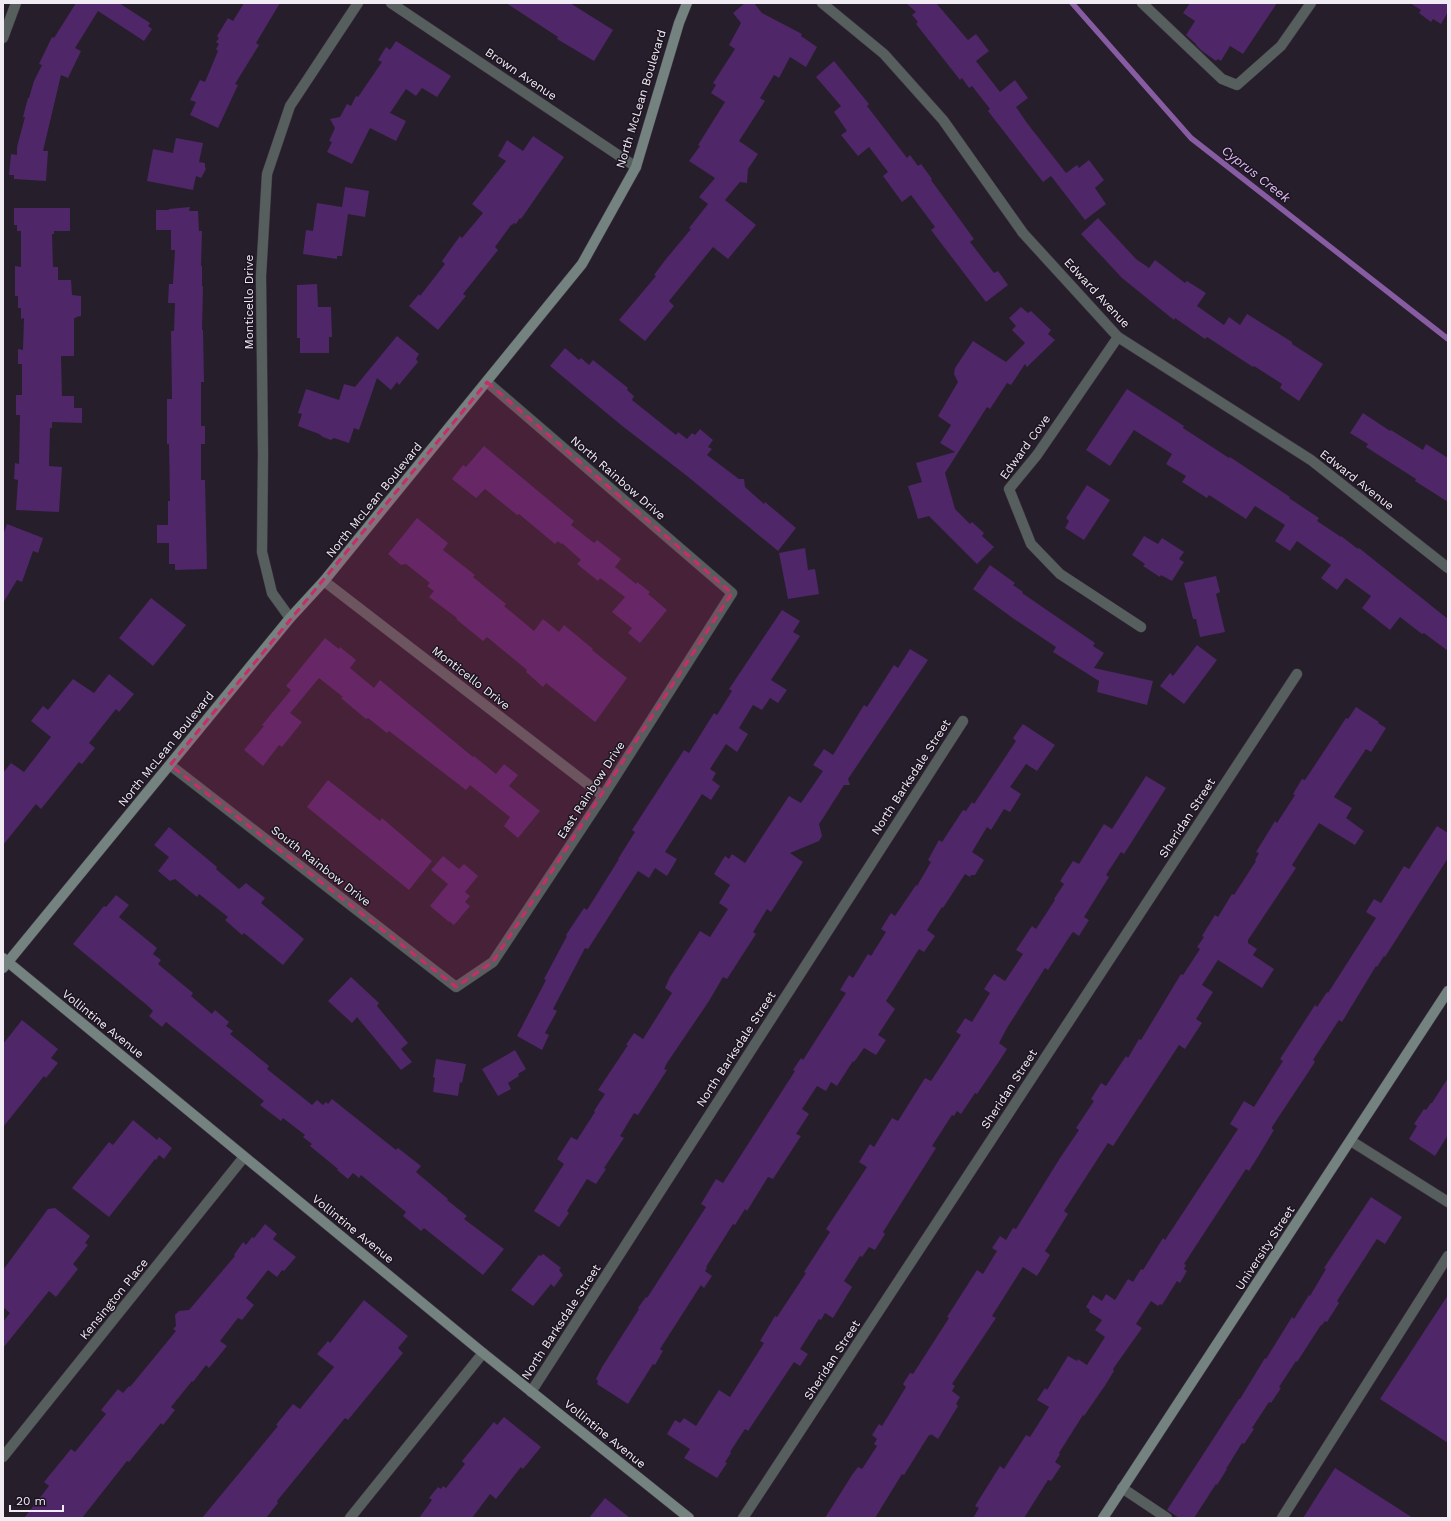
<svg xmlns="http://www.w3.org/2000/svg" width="1451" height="1521" viewBox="0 0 1451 1521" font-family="'Work Sans',sans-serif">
	<rect width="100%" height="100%" fill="#261e2b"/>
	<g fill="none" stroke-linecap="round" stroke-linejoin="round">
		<!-- stream -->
		<path stroke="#875ca2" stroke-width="5.5" d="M1072 3 1191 138 1448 339"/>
	</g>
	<!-- building -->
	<g fill="#4f2667">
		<path d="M76 3H119L150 23 148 26 152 29 144 41 98 11 75 48 81 51 68 78 61 75 43 151H48L46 181 14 179V175H9L11 154 17 155V147L25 117H23L28 98H29L34 81 42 65 39 64 52 37 54 38Z"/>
		<path d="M244 3H280L256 43 259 45 235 84 238 85 218 128 190 115 196 102 190 100 200 80 205 82 218 51 216 49 219 44 216 42 219 38 217 36 228 18 233 21Z"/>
		<path d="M506 3H570L613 30 594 61 557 39 558 37Z"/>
		<path d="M745 3H754L762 13 802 34 801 36 817 47 806 67 790 57 779 78 774 75 760 98 765 101 739 141 758 154 748 169 747 183 740 182 725 200 756 225 728 259 713 247 669 301 674 306 645 341 619 320 656 276 654 275 666 259 691 229 689 228 708 204 699 197 715 178 689 161 700 146 698 145 725 102 711 93 716 85 713 83 735 49 729 45 741 23 733 13Z"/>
		<path d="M906 3H936L968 40 976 34 989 51 976 61 1000 92 1015 80 1028 98 1016 107 1027 123 1066 173 1077 165 1079 168 1089 160 1104 180 1095 188 1106 204 1085 220 1051 176 1043 182 988 111 990 109 972 86 969 88 962 78 960 80 916 24 918 22 912 15 916 12Z"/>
		<path d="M1190 3H1277L1243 54 1230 46 1221 61 1218 59 1216 61 1202 51 1196 45V44L1186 35 1195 21 1183 13Z"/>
		<path d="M1410 3H1448V12L1441 24 1433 19 1431 22 1419 13 1421 10Z"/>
		<path d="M396 41 451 76 437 97 422 88 416 96 406 89 390 113 406 121 396 141 370 128 352 164 327 152 332 142 329 141 335 128 330 119 340 117 347 104 351 106 356 96 358 97 382 62 378 60 386 47 390 50Z"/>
		<path d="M834 61 869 104 867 106 907 158 910 155 918 166 921 164 932 179 931 180 974 239 970 242 994 273 998 271 1008 285 986 302 931 230 935 227 911 195 902 202 883 176 888 172 869 147 858 156 841 135 847 131 834 112 841 106 816 77Z"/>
		<path d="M533 136 564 157 521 219 520 218 516 224 514 223 512 225H511L495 247 498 250 463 294 466 296 438 330 409 306 419 294 420 296 445 264 442 261 460 236 462 238 483 213 472 204 506 161 498 156 507 140 523 151Z"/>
		<path d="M176 138 203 143 199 162 205 163V167L206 169 201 178 196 176 193 190 147 181 153 149 173 153Z"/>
		<path d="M345 187 369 191 365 217 348 214 342 256H337V259L303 254 306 230 313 231 317 203 342 207Z"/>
		<path d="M190 207 189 211H198L199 231H202L201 266H202V286L203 287 202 330H203L204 382H201V426H205V444H201V480H205L207 569 175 570V564H169V543H157V525H168V501H170L169 444H167V399H172L171 331H174L175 303H168L169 284H173L175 250H171V230H156V210H169V209Z"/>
		<path d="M14 208H70V231H54V234H52L53 267H58V280H71L72 295 81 296V316L76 317V318H74V356H61L62 396H74V408H82V423L52 422V428H50L49 466 62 467 59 512 16 510 18 480 14 479 15 463 19 464 20 415H16V395H22V364H18V349L23 350 24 318 21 319V308H18V296H15V266L21 267V231H17V225H14Z"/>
		<path d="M1098 218 1136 259 1149 268 1155 260 1185 283 1187 281 1206 293 1197 306 1224 325 1229 317 1240 325 1247 314 1292 342V344L1323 364 1299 401 1280 388 1282 384 1254 366 1253 367 1207 337 1205 339 1175 318 1174 320 1122 278 1081 234Z"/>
		<path d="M317 284 318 307H331L332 337H329V353H300V338H297V285Z"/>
		<path d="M1021 307 1028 313 1031 311 1051 330 1048 334 1055 340 1027 367 1025 364 1011 385 1007 383 990 409 987 407 945 473 955 509 970 524 972 522 984 533 982 536 994 547 977 564 929 516 918 519 908 486 922 482 916 463 955 452 940 443 951 425 938 416 958 382 954 374 955 368 973 341 1006 362 1025 343 1012 330 1016 326 1009 318Z"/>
		<path d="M397 336 419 354 416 359 418 362 399 385 397 382 391 390 377 378 359 430 354 428 349 443 334 438 331 440 323 437 319 434 298 426 302 414 298 413 306 389 339 400 344 384 355 387Z"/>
		<path d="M565 348 579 360 581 358 589 365 593 360 628 388 627 390 634 396 632 400 676 435 678 432 687 439 692 433 695 435 700 429 713 440 708 447 712 449 707 455 739 479H744L745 487 764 504 765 502 796 528 778 551 687 476 621 425 550 366Z"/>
		<path d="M1127 389 1184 426 1183 428 1229 458 1230 457 1290 497 1289 498 1319 518 1317 521 1341 537V536L1358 549 1359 548 1448 619V651L1424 633 1422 634 1400 617 1390 630 1362 608 1371 596 1346 578 1337 590 1321 578 1331 565 1297 541 1290 551 1275 541 1285 525 1255 506 1246 519 1209 495 1207 498 1182 482 1186 476 1166 464 1172 454 1134 430 1110 466 1086 450Z"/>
		<path d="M1363 413 1390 431 1391 430 1423 450 1426 444 1448 458V502L1415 481 1416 479 1366 447 1368 444 1350 433Z"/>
		<path d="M484 446 574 521 571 525 594 543 597 540 621 559 615 567 636 584 637 582 650 592 648 594 667 610 640 643 628 633 632 628 612 612 625 597 600 578 598 581 577 564 581 560 562 543 561 544 558 541 555 544 519 514 517 515 485 489 476 498 452 479 463 465 466 467Z"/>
		<path d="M1087 485 1110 500 1084 540 1065 528 1069 521 1066 518Z"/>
		<path d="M417 518 448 543 443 550 475 575 473 577 506 604 504 606 534 631 543 619 559 632 564 625 593 649 592 650 627 678 596 721 595 722 546 683 543 687 526 672 527 670 487 637 483 641 456 619 457 618 429 597 434 591 427 586 430 583 406 564 401 565 388 554Z"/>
		<path d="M7 524 43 538 38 553 33 551 22 582 17 580 3 603V535Z"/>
		<path d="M1144 536 1158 544 1162 538 1184 552 1179 559 1184 562 1172 581 1161 575 1160 577 1143 566 1145 564 1132 555Z"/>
		<path d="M805 548 808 570 815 569 819 594 788 599 779 553Z"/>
		<path d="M990 565 1015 583 1013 585 1023 592 1022 593 1095 643 1093 646 1104 653 1094 668 1153 681 1147 705 1097 692 1099 681 1053 652 1056 647 1014 619 973 589Z"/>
		<path d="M1216 576 1220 592 1216 594 1225 632 1200 637 1196 619H1193L1184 583Z"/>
		<path d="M151 598 186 625 153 666 119 638Z"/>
		<path d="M782 610 800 621 793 632 800 636 771 680 787 690 778 703 770 698 762 710 753 705 739 728 748 734 737 752 726 744 710 769 716 773 712 780 720 786 711 800 702 794 665 852 677 859 667 876 655 868 649 878 638 871 588 949 585 948 553 1009 557 1011 545 1033 549 1035 542 1050 517 1036 546 980 544 979 567 936 566 935 584 908 587 910 619 859H618L635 832 632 830 684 750 689 753 714 713 717 715 732 691 729 689Z"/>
		<path d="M325 638 339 649 340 647 356 660 350 668 374 688 380 680 473 757 474 756 496 774 504 764 518 775 509 786 540 811 518 838 504 826 510 817 470 785 466 790 389 731 387 733 368 718 366 719 341 698 343 697 319 678 290 713 302 722 282 747 279 745 263 766 244 750 264 726 262 725 291 690 286 686Z"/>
		<path d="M1197 645 1217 660 1184 704 1160 686 1170 673 1173 676Z"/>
		<path d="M910 649 928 660 848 779 850 785H844L825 815 819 824 822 836 819 841 790 853 803 862 771 912 767 909 753 932 756 934 727 979 723 977 709 1001 667 1063 664 1069 667 1070 638 1115 634 1113 620 1136 624 1138 604 1168 606 1169 596 1184 587 1179 567 1211 569 1213 559 1227 534 1211 564 1164 557 1159 571 1137 577 1140 595 1112 594 1111 605 1094 598 1090 628 1045H626L634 1033 643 1039 672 993 665 988 670 977 700 931 710 937 728 909 719 903 730 885 714 874 725 856 729 859 732 854 745 863 789 796 801 803 823 771 813 765 824 749 833 755 864 705 867 707 894 665 898 668Z"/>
		<path d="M109 674 134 694 119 712 116 709 89 743 95 748 82 764 79 762 41 809 36 804 3 845V773L11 763 24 772 51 737 31 721 43 706 48 710 73 679 94 693Z"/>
		<path d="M1356 707 1379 722 1378 723 1386 728 1371 752 1366 749 1334 797 1352 808 1346 818 1364 831 1355 845 1319 823 1292 865 1296 868 1248 940V943L1257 949 1253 955 1274 969 1262 988 1218 960 1202 985 1213 992 1196 1019 1202 1023 1185 1049 1179 1045 1113 1146 1108 1143 1064 1211 1068 1214 1045 1251 1050 1255 1037 1276 1023 1267 992 1316 996 1318 952 1384 955 1386 952 1391 960 1397 956 1404 958 1406 938 1439 931 1434 930 1436 929 1435 904 1475 902 1474 875 1518H825L852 1475 858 1467 862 1469 877 1446 874 1444 877 1439 872 1435 879 1424 882 1426 906 1387 903 1384 910 1373 913 1374 949 1318 947 1317 977 1270 983 1274 997 1251 992 1248 1000 1236 1006 1240 1013 1228 1016 1229 1060 1158 1079 1130 1076 1128 1094 1101 1091 1099 1101 1083 1106 1086 1126 1056 1128 1058 1139 1039 1141 1040 1181 974 1183 975 1200 949 1197 947 1204 937 1202 936 1215 915 1218 917 1232 894 1234 895 1256 861 1255 860 1259 853 1256 852 1275 821 1277 823 1295 795 1293 794 1302 779 1305 780 1346 718 1348 719Z"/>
		<path d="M1023 724 1055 745 1037 771 1026 764 1010 787 1021 794 1010 812 1004 809 991 830 987 827 972 852 984 860 975 875H971L970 877 965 874 943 908 942 907 927 930 935 936 924 952 919 949 886 1001 895 1009 878 1035 886 1040 876 1055 864 1048 854 1062 853 1061 837 1086 831 1082 826 1091 817 1086 802 1109 809 1114 796 1134 801 1136 773 1179 768 1177 747 1211 745 1209 735 1225 733 1224 706 1267 707 1268 705 1271 712 1276 704 1288 701 1285 660 1349 663 1351 655 1365 653 1364 628 1404 597 1384 598 1381 596 1379 602 1367 639 1309 638 1308 646 1297 647 1298 706 1207 701 1204 716 1179 723 1183 795 1071 793 1070 801 1058 803 1060 846 993 840 990 849 975 853 978 868 954 871 956 886 932 881 929 891 913 895 916 916 885 917 886 931 862 928 860 939 840 942 842 963 810 966 811 972 802 974 804 1016 741 1013 738Z"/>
		<path d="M1146 776 1166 788 1124 854 1121 852 1106 875 1109 877 1084 917 1089 920 1079 936 1073 932 1070 936 1048 970 1045 968 1007 1028 999 1043 1007 1049 1000 1060 977 1094 975 1093 961 1114 957 1111 954 1116 952 1115 932 1146 936 1148 883 1232 885 1234 875 1250 869 1247 862 1257 860 1256 844 1281 852 1287 833 1318 825 1313 821 1320 819 1319 800 1349 808 1354 800 1366 794 1362 748 1431 745 1429 730 1452 731 1453 725 1462 727 1463 717 1478 684 1458 690 1449 667 1434 675 1420 680 1423 684 1418 696 1426 719 1390 730 1397 764 1343 760 1341 775 1316 777 1317 806 1273 804 1272 830 1232 826 1229 867 1167 859 1162 870 1144 874 1147 892 1118 898 1121 925 1078 931 1081 961 1035 956 1032 964 1020 965 1018 972 1022 990 993 984 989 994 974 1005 981 1023 954 1016 950 1032 926 1036 929 1055 900 1054 899 1064 884 1060 881 1073 861 1079 864 1104 824 1112 829Z"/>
		<path d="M328 780 380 821 382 818 432 861 409 890 307 807Z"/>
		<path d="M1437 826 1448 833V858L1385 957 1384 956 1377 967 1376 966 1342 1022 1339 1020 1313 1060 1315 1062 1272 1127V1129L1274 1130 1259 1155 1249 1171 1246 1169 1184 1264 1186 1265 1184 1269 1187 1271 1180 1283 1177 1281 1162 1305 1160 1304 1158 1306 1151 1301 1136 1324 1142 1328 1113 1369 1114 1371 1106 1384 1084 1416 1083 1415 1059 1453 1060 1454 1055 1462 1061 1466 1051 1481 1048 1480 1024 1518H973L979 1508 975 1506 1000 1466 1004 1469 1026 1435 1030 1437 1049 1407 1037 1400 1045 1388 1047 1390 1068 1356 1077 1361 1078 1359 1087 1365 1105 1337 1095 1330 1102 1320 1089 1312 1090 1310 1086 1307 1093 1295 1102 1301 1106 1294 1115 1300 1128 1279 1133 1282 1141 1269 1143 1270 1163 1238 1165 1240 1238 1129 1230 1124 1244 1101 1254 1107 1283 1061 1280 1059 1315 1005 1317 1007 1327 992 1328 993 1376 918 1366 912 1374 899 1381 903 1404 866 1409 869Z"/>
		<path d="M169 827 217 867 216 869 239 889 246 883 265 898 261 903 304 939 283 965 244 933 242 935 225 920 228 917 199 894 197 897 175 879 170 881 158 871 169 857 154 845Z"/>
		<path d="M443 856 459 869 464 864 478 876 465 892 470 896 465 902 470 906 454 925 449 921V922L430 906 448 884 431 870Z"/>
		<path d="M116 895 129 905 119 917 157 948 153 954 161 960 158 964 193 993 191 996 212 1014 215 1010 229 1022 226 1026 233 1031 230 1034 269 1066 267 1069 312 1105 317 1100 323 1105 326 1102 328 1104 332 1099 396 1150 398 1148 421 1166 416 1172 448 1199 447 1200 467 1216 464 1219 504 1249 483 1275 424 1228 421 1231 403 1216 406 1212 361 1175 359 1178 353 1173 348 1179 337 1170 338 1169 310 1146 312 1144 303 1137 305 1135 283 1118 281 1121 260 1105 264 1101 166 1022 162 1027 149 1016 153 1011 148 1006 73 944 104 906 106 907Z"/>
		<path d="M351 977 379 1003 377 1006 408 1043 401 1049 412 1062 401 1070 357 1017 352 1023 328 1001Z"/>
		<path d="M22 1020 58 1049 51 1058 58 1063 46 1078 44 1076 3 1127V1044Z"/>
		<path d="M515 1050 526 1069 518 1074 519 1076 508 1083 511 1089 498 1096 482 1069Z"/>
		<path d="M436 1059 466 1064 462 1083 460 1082 458 1096 433 1092 435 1078 433 1077Z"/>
		<path d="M1448 1078V1135L1435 1156 1409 1139 1417 1126 1414 1124 1424 1109 1426 1110 1431 1103H1432Z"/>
		<path d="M133 1120 157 1140 159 1137 172 1148 164 1159 159 1155 156 1160 155 1159 109 1217 72 1188 109 1142 113 1145Z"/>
		<path d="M1371 1197 1402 1217 1385 1244 1377 1239 1337 1301 1339 1303 1327 1322 1325 1321 1322 1325H1321L1297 1362 1296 1361 1279 1387 1281 1388 1271 1403 1269 1402 1252 1428 1254 1429 1244 1444 1242 1443 1226 1469H1227L1217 1485 1216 1484 1194 1518H1179L1167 1510 1239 1399H1240L1265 1358 1266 1359 1292 1317 1294 1319 1309 1295 1310 1296 1326 1269 1324 1268Z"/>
		<path d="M55 1208 90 1236 85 1243 88 1245 73 1264 78 1269 56 1297 49 1291 3 1348V1322L10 1313 3 1307V1270L48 1209Z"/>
		<path d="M265 1224 277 1234 273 1239 296 1257 284 1271 282 1270 277 1277 268 1270 246 1298 254 1305 242 1320 238 1318 220 1341 227 1346 209 1368 206 1365 193 1382 192 1381 171 1407 175 1410 163 1425 161 1423 129 1462 127 1461 82 1518H24L49 1486 44 1482 71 1449 75 1452 106 1414 101 1410 118 1389 123 1393 129 1386 130 1387 176 1331 173 1329 176 1326 175 1315 179 1311 189 1310 235 1256 234 1255 243 1242 246 1245 252 1237 254 1238Z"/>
		<path d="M543 1254 561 1268 559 1270 563 1275 554 1287 551 1284 533 1306 511 1290 539 1255 541 1256Z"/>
		<path d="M1448 1295V1443L1380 1399Z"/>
		<path d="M364 1300 408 1336 398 1348 403 1353 348 1420 345 1418 340 1424 277 1501 278 1503 266 1518H202L278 1426 276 1425 293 1404 300 1409 334 1367 317 1354 328 1341 330 1343Z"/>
		<path d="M504 1417 541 1447 523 1469 521 1467 496 1499 490 1494 472 1518H419L432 1500 429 1498 438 1487 441 1489 443 1486 446 1488 465 1464 462 1461 494 1422 497 1425Z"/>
		<path d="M1335 1468 1413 1518H1303Z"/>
		<path d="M605 1498 630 1518H589Z"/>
	</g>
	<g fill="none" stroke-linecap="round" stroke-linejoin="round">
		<!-- lane casing -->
		<g stroke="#423b47" stroke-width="11">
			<g id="lane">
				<path d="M1142 3 1222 79 1237 85 1281 46 1311 3"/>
				<path d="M1122 1488 1167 1518"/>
			</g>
		</g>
		<!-- street casing -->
		<g stroke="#423b47" stroke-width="11">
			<g id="street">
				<path d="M391 3 636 167"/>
				<path d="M822 3 884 54 943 120 1023 233 1118 337 1311 460 1448 568"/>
				<path d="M3 38 16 3"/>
				<path d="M1118 337 1037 455 1009 489 1031 544 1060 574 1141 627"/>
				<path d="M324 581 603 796"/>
				<path d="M290 618 272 593 262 552 263 455 261 276 267 174 290 106 358 3"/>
				<path d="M170 765 456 987 493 962 603 796 732 593 487 382"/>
				<path d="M1351 1141 1448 1202"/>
				<path d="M531 1392 963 721"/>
				<path d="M3 1457 244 1157"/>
				<path d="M350 1518 483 1353"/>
				<path d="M743 1518 1297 674"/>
				<path d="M1282 1518 1448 1256"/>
			</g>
		</g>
		<!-- secondary casing -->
		<g stroke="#423b47" stroke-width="11">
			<g id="secondary">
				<path d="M3 958 483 1353 689 1518"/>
				<path d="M3 968 290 618 324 581 582 264 636 167 679 23 687 3"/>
				<path d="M1103 1518 1448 991"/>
			</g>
		</g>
		<!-- lane -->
		<use href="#lane" stroke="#575f5e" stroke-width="10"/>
		<!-- street -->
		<use href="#street" stroke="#575f5e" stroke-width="10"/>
		<!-- secondary -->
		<use href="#secondary" stroke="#748280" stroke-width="10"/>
	</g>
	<!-- marked area -->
	<path fill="#c72d6a" fill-opacity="0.2" stroke="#c72d6a" stroke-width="3" stroke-dasharray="8 5" stroke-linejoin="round" d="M487 382 732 593 493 962 456 987 170 765Z"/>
	<g text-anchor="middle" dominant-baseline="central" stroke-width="3" stroke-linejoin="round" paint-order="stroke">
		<!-- street labels -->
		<g font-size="12" fill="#f1ecf4" stroke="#1c1521">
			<text transform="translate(521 74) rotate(34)">Brown Avenue</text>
			<text transform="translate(641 99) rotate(-73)">North McLean Boulevard</text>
			<text transform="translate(1097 293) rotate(47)">Edward Avenue</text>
			<text transform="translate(249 302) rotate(-90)">Monticello Drive</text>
			<text transform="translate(1025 447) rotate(-54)">Edward Cove</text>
			<text transform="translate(618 478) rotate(41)">North Rainbow Drive</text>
			<text transform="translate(1357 480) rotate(38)">Edward Avenue</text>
			<text transform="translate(374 500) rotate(-51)">North McLean Boulevard</text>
			<text transform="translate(471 678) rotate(38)">Monticello Drive</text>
			<text transform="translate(166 749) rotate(-51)">North McLean Boulevard</text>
			<text transform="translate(911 777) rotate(-57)">North Barksdale Street</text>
			<text transform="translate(591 790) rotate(-57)">East Rainbow Drive</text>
			<text transform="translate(1187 818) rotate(-57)">Sheridan Street</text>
			<text transform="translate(321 866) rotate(38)">South Rainbow Drive</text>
			<text transform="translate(103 1024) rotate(39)">Vollintine Avenue</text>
			<text transform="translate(736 1049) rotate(-57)">North Barksdale Street</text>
			<text transform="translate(1009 1089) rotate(-57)">Sheridan Street</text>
			<text transform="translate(353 1229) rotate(39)">Vollintine Avenue</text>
			<text transform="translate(1265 1248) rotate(-57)">University Street</text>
			<text transform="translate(114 1299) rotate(-51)">Kensington Place</text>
			<text transform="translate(561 1322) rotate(-57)">North Barksdale Street</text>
			<text transform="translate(832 1360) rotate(-57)">Sheridan Street</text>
			<text transform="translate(605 1434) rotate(39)">Vollintine Avenue</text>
		</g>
		<!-- water labels -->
		<g font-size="13" font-style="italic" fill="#ddbbf4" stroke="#1c1521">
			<text transform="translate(1256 174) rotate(38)">Cyprus Creek</text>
		</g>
	</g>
	<!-- border -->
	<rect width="1451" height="1521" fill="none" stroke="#f1ecf4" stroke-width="8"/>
	<!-- scale -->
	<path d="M10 1505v6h53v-6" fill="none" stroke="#f1ecf4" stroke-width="2"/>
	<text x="16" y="1505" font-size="12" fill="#f1ecf4" stroke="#1c1521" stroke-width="3" paint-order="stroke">20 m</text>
</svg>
